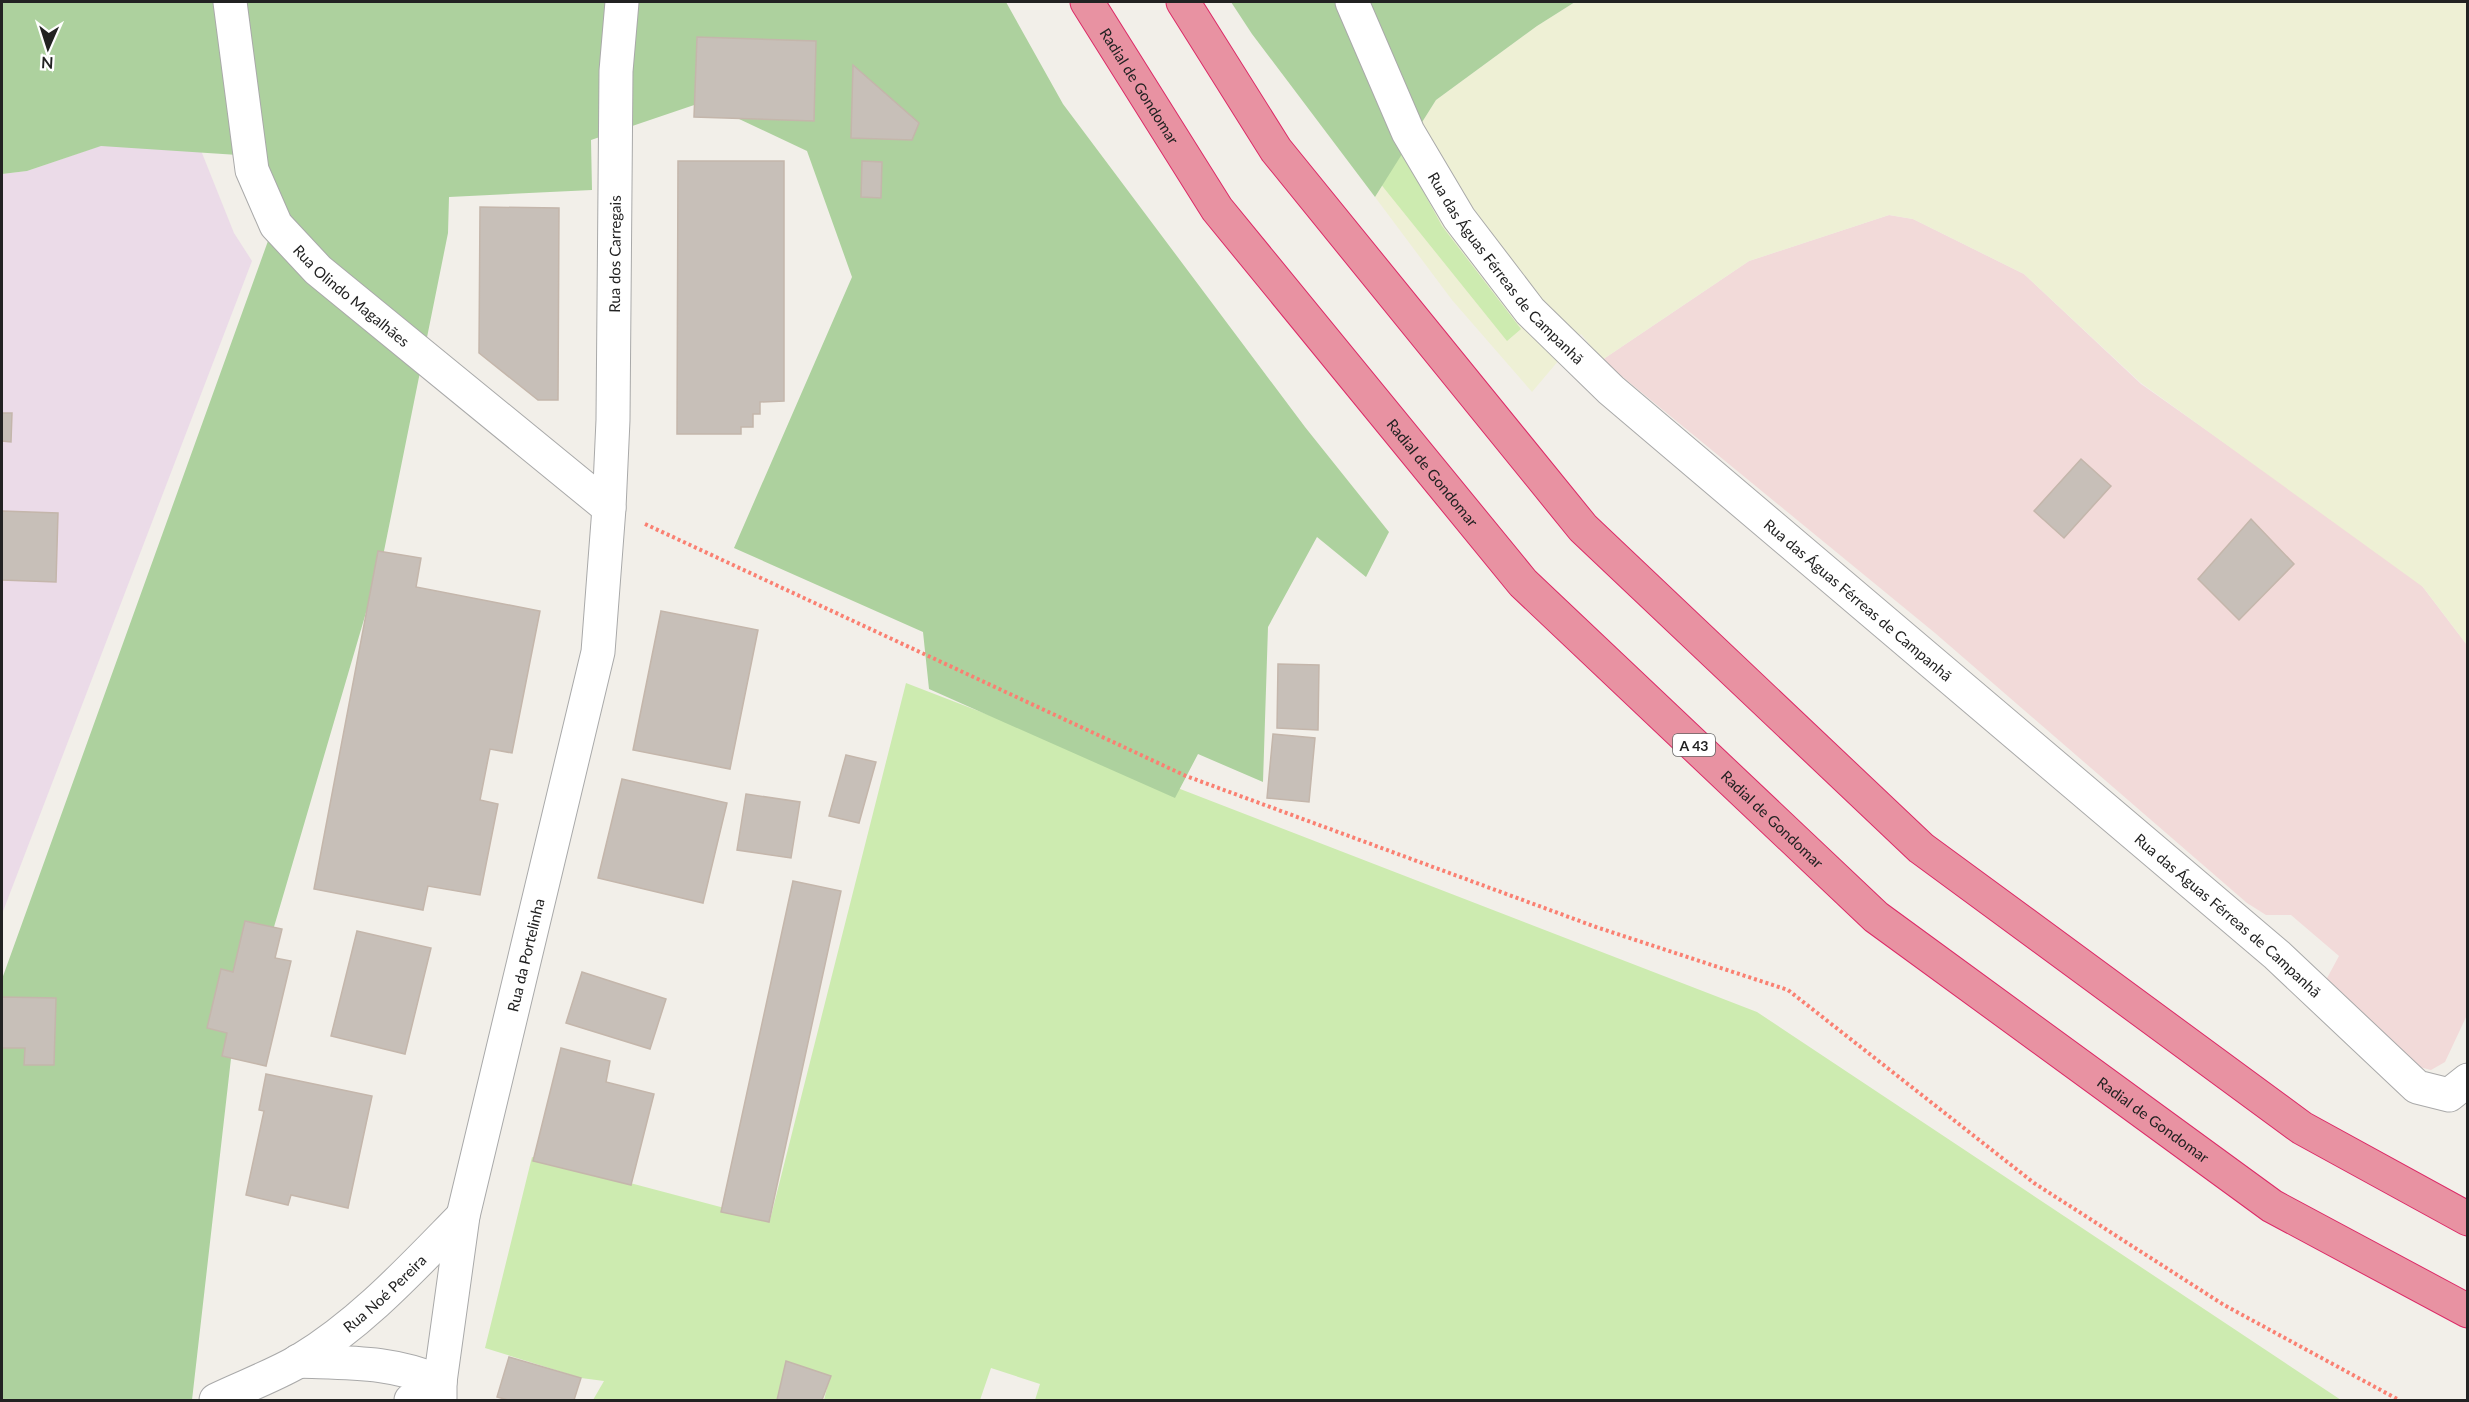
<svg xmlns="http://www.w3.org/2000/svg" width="2469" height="1402" viewBox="0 0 2469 1402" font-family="Lato,sans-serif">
	<rect width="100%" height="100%" fill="#f2efe9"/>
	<!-- commercial -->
	<path fill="#f2dad9" d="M1889 215 1913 219 2024 274 2141 384 2416 578 2467 645V1015L2445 1062 2431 1070 2412 1065 2326 980 2339 956 2291 915H2266L2247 903 1935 633 1602 360 1749 261Z"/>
	<!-- industrial -->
	<path fill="#ebdbe8" d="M196 113 200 148 234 233 252 261 2 914V174L27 171Z"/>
	<!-- farmland -->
	<path fill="#eef0d5" d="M1575 2H2467V645L2423 587 2141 383 2024 274 1913 219 1889 215 1749 261 1602 360 1581 334 1532 392 1452 300 1375 197 1436 100 1537 26Z"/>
	<!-- grass -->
	<g fill="#cdebb0">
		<path d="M1285 65 1395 139 1442 226 1521 329 1507 341Z"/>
		<path d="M906 683 1757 1012 2341 1400H1035L1040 1384 991 1368 980 1400H824L830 1376 786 1361 777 1400H593L604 1381 581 1378 485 1348 532 1157 770 1220Z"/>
	</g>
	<!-- forest -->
	<g fill="#add19e">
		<path d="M2 2H1006L1063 104 1305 427 1389 532 1366 577 1317 537 1268 627 1263 782 1198 754 1175 798 929 689 923 632 734 548 852 277 807 151 703 102 591 140 592 190 449 197 448 233 384 551 257 985 233 1041 192 1400H2V979L268 241 238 155 101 146 27 171 2 174Z"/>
		<path d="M1231 2H1575L1537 26 1436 100 1375 197 1252 34Z"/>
	</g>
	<!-- building -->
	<g fill="#c7bfb8" stroke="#c4b6ab" stroke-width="1.5">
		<path d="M697 37 816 41 814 121 694 117Z"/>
		<path d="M853 65 919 123 912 140 851 138Z"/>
		<path d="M678 161H784V401L760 402V414H753V427H741V434H677Z"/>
		<path d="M862 161 882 162 881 198 861 197Z"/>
		<path d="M480 207 559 208 558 400H538L479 353Z"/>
		<path d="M2 413H12L11 442 2 441Z"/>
		<path d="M2081 459 2111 486 2064 538 2034 511Z"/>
		<path d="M2 511 58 513 56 582 2 580Z"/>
		<path d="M2251 519 2294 564 2239 620 2198 579Z"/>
		<path d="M378 551 421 558 416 587 540 611 512 753 490 749 480 800 498 804 480 895 428 886 423 910 314 889Z"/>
		<path d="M661 611 758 630 730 769 633 750Z"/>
		<path d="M1278 664 1319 665 1318 730 1277 728Z"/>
		<path d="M1273 734 1315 738 1309 802 1267 798Z"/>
		<path d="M846 755 876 762 859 823 829 816Z"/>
		<path d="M622 779 727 803 703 903 598 878Z"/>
		<path d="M746 794 800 802 791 858 737 850Z"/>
		<path d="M793 881 841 891 769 1222 721 1212Z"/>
		<path d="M245 921 282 929 275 958 291 961 266 1066 222 1056 227 1033 207 1028 221 969 233 972Z"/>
		<path d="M357 931 431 948 405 1054 331 1036Z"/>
		<path d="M582 972 666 999 650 1049 566 1023Z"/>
		<path d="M2 997 56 998 54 1065H24L25 1048H2Z"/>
		<path d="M561 1048 610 1061 606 1082 654 1094 631 1185 533 1161Z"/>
		<path d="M266 1074 372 1096 348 1208 291 1195 288 1205 246 1195 264 1111 259 1110Z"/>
		<path d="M509 1357 581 1378 574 1400H508L497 1397Z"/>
		<path d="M786 1361 831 1376 822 1400H777Z"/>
	</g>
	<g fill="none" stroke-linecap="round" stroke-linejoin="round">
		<!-- minor casing -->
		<g stroke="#a9a9a9" stroke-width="35">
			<g id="minor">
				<path id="s1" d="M1352 2 1408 132 1459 218 1530 311 1611 390 2277 955 2417 1087 2449 1095 2468 1080"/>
			</g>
		</g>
		<!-- tertiary casing -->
		<g stroke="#a9a9a9" stroke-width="35">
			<g id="tertiary">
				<path id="s2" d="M230 2 252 170 276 225 318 270 609 508"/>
				<path d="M298 1361C348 1363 393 1361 440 1382"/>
				<path id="s3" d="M216 1400C243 1387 273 1376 299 1361 362 1323 412 1268 463 1216"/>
				<path d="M411 1400 440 1382"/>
				<path id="s4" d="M440 1400V1382L463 1216 598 652 609 508 613 420 616 71 622 2"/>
			</g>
		</g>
		<!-- motorway casing -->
		<g stroke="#dc2a67" stroke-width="35">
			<g id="motorway">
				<path id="s5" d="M1087 2 1217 209 1523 583 1876 917 2272 1206 2468 1311"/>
				<path d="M1183 2 1276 150 1583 528 1921 848 2302 1128 2468 1219"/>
			</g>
		</g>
		<!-- path -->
		<path stroke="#fa8072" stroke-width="4" stroke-dasharray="3 3" stroke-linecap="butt" d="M645 524 1186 776 1596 927 1788 990 2034 1183 2224 1305 2399 1400"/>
		<!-- minor -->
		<use href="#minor" stroke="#fff" stroke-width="33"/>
		<!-- tertiary -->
		<use href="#tertiary" stroke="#fff" stroke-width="33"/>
		<!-- motorway -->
		<use href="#motorway" stroke="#e892a2" stroke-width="33"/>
	</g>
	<g text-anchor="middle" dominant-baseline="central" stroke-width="4.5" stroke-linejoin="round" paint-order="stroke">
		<!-- shield labels -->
		<rect fill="#fff" stroke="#646464" stroke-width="1.5" x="1673" y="734" width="42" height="22" rx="4.5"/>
		<g font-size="14" font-weight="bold" fill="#222">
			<text x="1694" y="745">A 43</text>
		</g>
		<!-- street labels -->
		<g font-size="15" fill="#222" stroke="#fff">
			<text stroke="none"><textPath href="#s5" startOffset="99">Radial de Gondomar</textPath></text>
			<text stroke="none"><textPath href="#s4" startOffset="1164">Rua dos Carregais</textPath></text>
			<text stroke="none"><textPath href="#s1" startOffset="310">Rua das Águas Férreas de Campanhã</textPath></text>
			<text stroke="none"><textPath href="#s2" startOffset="333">Rua Olindo Magalhães</textPath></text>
			<text stroke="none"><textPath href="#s5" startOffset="585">Radial de Gondomar</textPath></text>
			<text stroke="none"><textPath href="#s1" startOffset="796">Rua das Águas Férreas de Campanhã</textPath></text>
			<text stroke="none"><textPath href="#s5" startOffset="1071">Radial de Gondomar</textPath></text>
			<text stroke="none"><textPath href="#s1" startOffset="1282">Rua das Águas Férreas de Campanhã</textPath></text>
			<text stroke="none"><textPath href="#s4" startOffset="454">Rua da Portelinha</textPath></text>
			<text stroke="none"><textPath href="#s5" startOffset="1557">Radial de Gondomar</textPath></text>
			<text stroke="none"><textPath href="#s3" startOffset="201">Rua Noé Pereira</textPath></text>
		</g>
	</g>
	<!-- border -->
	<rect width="2469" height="1402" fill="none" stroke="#222222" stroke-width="6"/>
	<!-- north arrow -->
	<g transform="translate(48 48) rotate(183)" stroke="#ffffff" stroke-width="4.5" paint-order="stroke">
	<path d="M0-4.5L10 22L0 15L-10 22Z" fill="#222222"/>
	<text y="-9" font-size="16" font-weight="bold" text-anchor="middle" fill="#222222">N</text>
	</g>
</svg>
